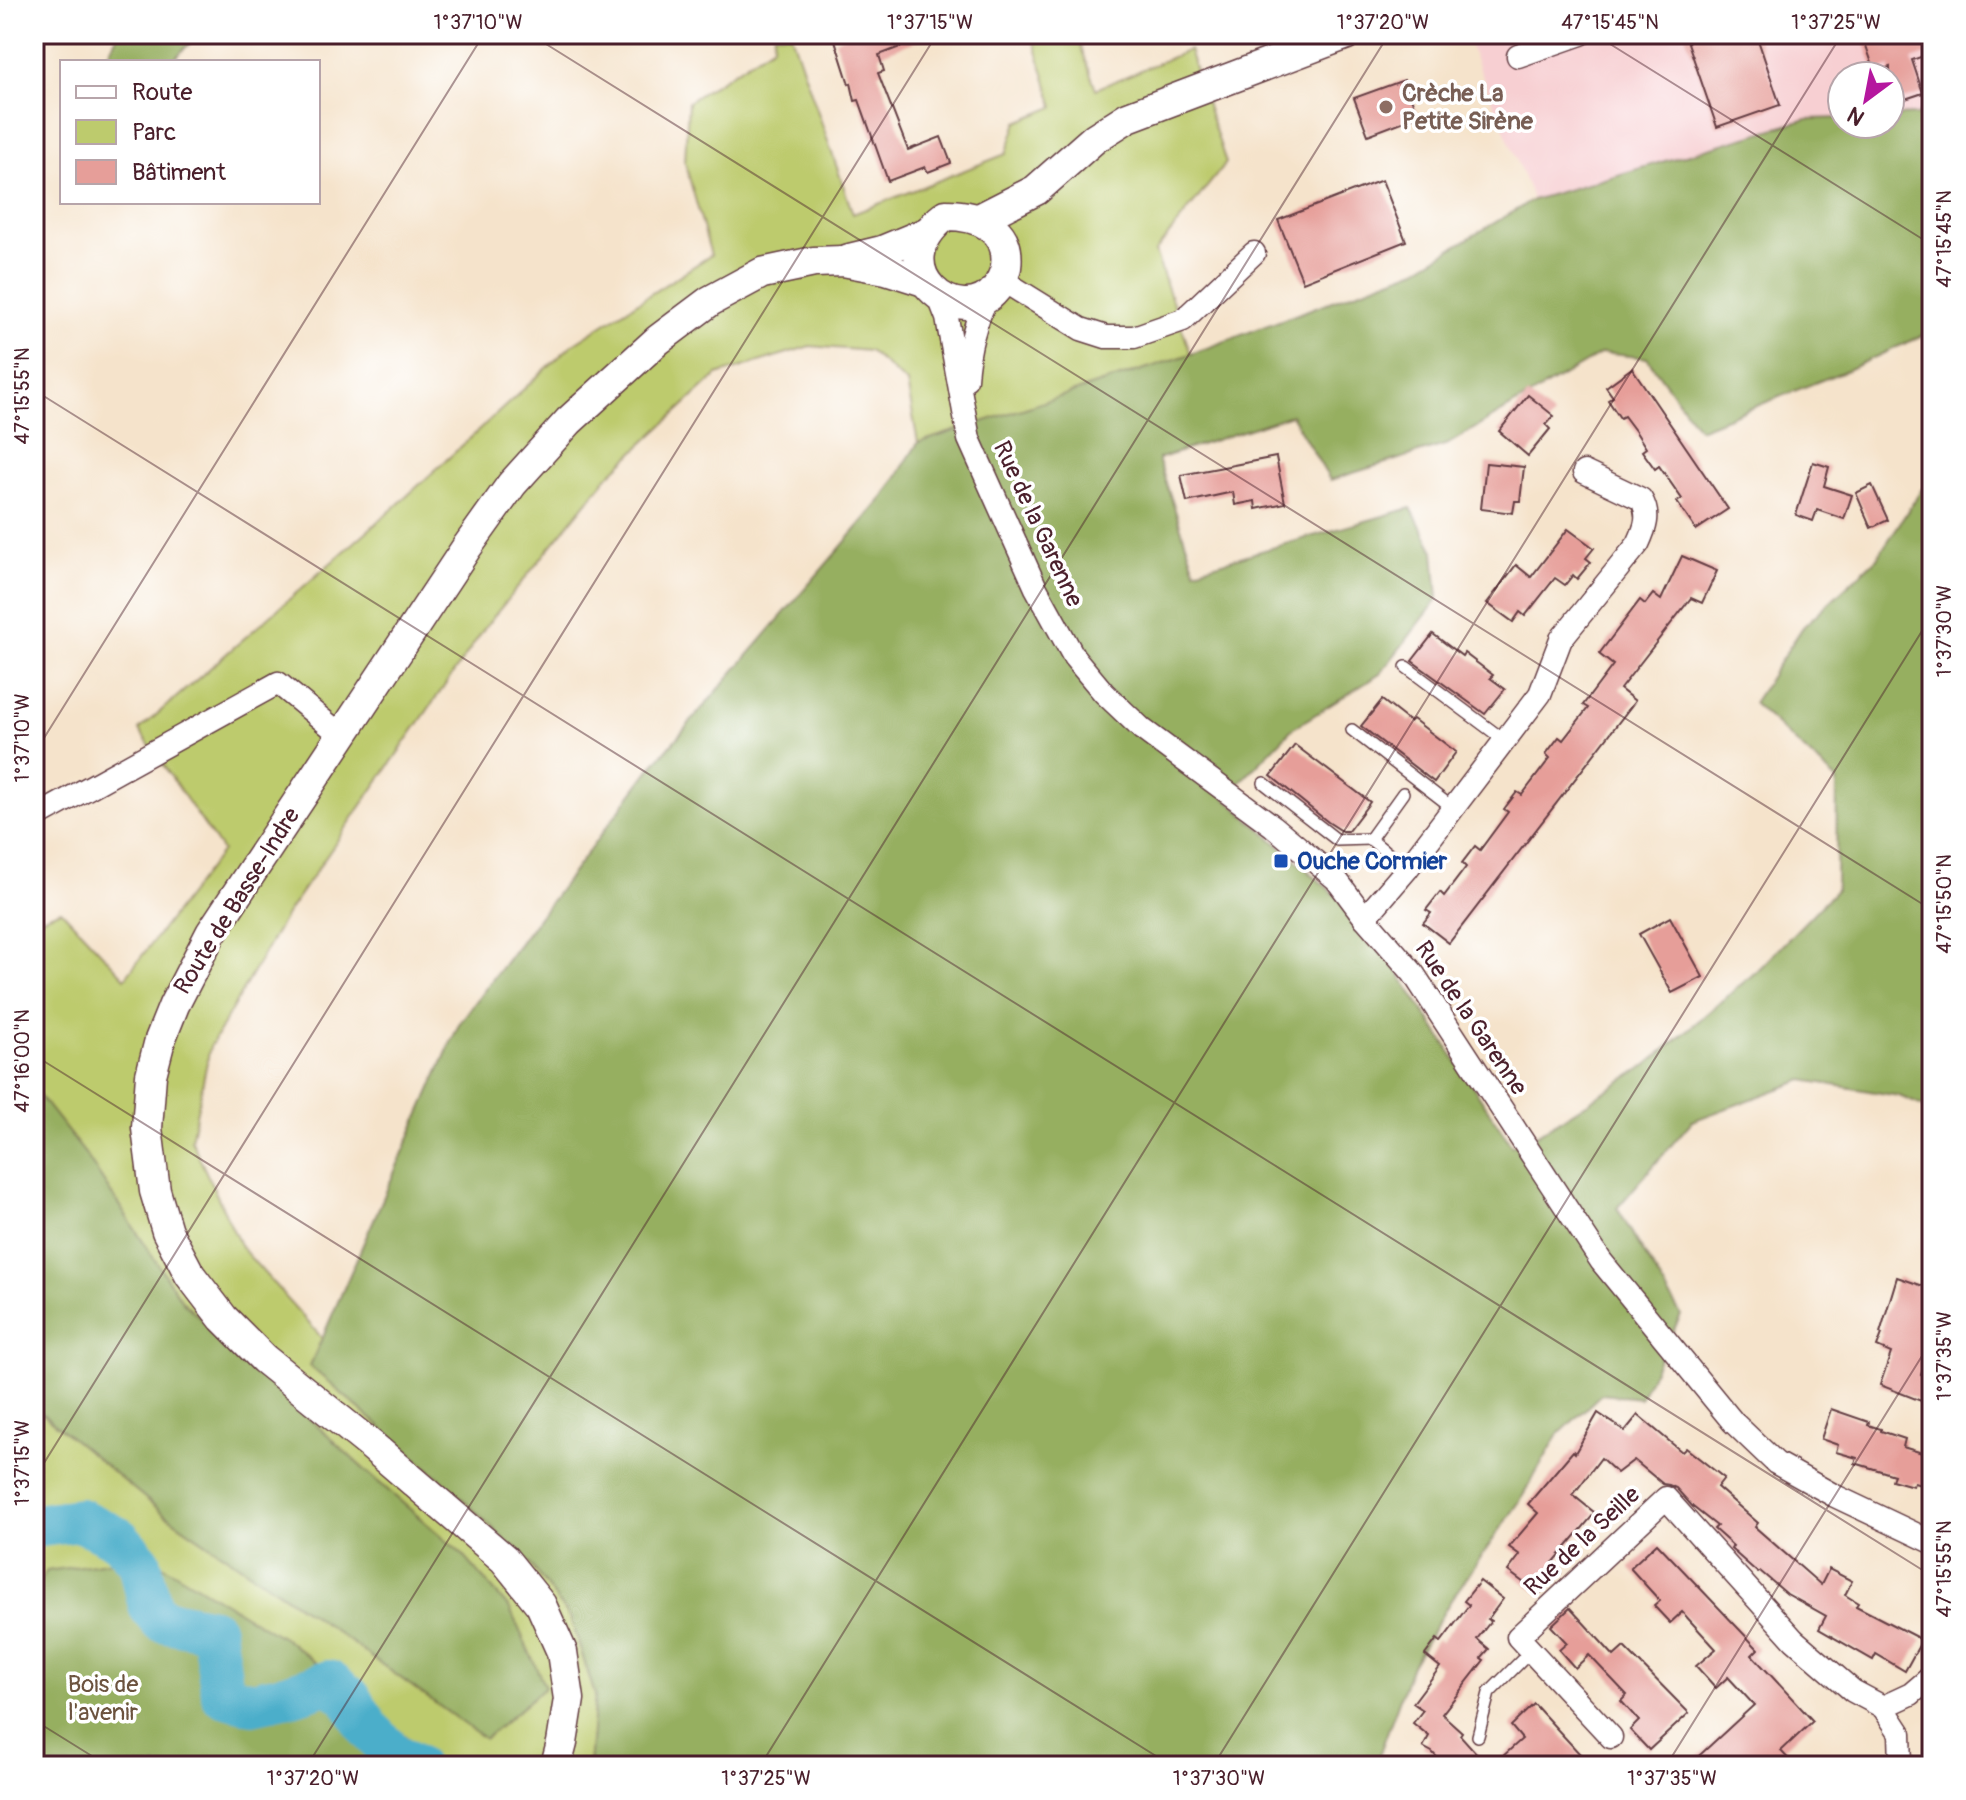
<svg xmlns="http://www.w3.org/2000/svg" width="1966" height="1800" viewBox="0 0 1966 1800" font-family="Pangolin,sans-serif">
	<rect width="100%" height="100%" fill="#fff"/>
	<filter id="ink" filterUnits="userSpaceOnUse"><feTurbulence type="fractalNoise" baseFrequency=".0125" numOctaves="2"/><feDisplacementMap in="SourceGraphic" scale="16" xChannelSelector="R" yChannelSelector="G"/><feConvolveMatrix kernelMatrix="1 2 1 2 8 2 1 2 1" color-interpolation-filters="sRGB"/></filter>
	<filter id="wash" filterUnits="userSpaceOnUse"><feTurbulence type="fractalNoise" baseFrequency=".006" numOctaves="4" result="noise"/><feDisplacementMap in="SourceGraphic" scale="32" xChannelSelector="R" yChannelSelector="G"/><feGaussianBlur stdDeviation="1.8" result="paint"/><feColorMatrix in="noise" values="0 0 0 0 0 0 0 0 0 0 0 0 0 0 0 0 0 1.4 0 .05"/><feComposite in="paint" operator="in"/></filter>
	<g filter="url(#wash)">
		<rect width="100%" height="100%" fill="#f5e3cb"/>
		<!-- built -->
		<path fill="#f7cfd2" d="M1465 34H1932V92L1918 115 1890 116V76H1842V118L1807 119 1533 200Z"/>
		<!-- green -->
		<path fill="#bdcb6d" stroke="#84754c" stroke-width="2" d="M774 34H791L853 214 1006 154 1017 122 1054 107 1032 34H1076L1096 89 1189 50 1226 163 1155 252 1191 354 918 443 907 383 869 351 810 346 717 375 608 476 486 626 287 913 210 1047 191 1140 241 1247 322 1338 310 1366 449 1486 530 1564 571 1619 595 1695 589 1766H440L383 1717 291 1643 34 1766V1407L167 1516 330 1627 485 1739 544 1688 464 1556 369 1474 182 1301 86 1155 34 1089V921L61 910 125 978 222 851 139 730 395 507 573 344 711 255 685 163 688 102 773 46Z"/>
		<!-- forest -->
		<g fill="#96af60" stroke="#706746" stroke-width="2">
			<path d="M118 34H199L171 62H112L106 58Z"/>
			<path d="M1932 92V331L1847 370 1699 429 1647 358 1602 353 1448 444 1330 480 1291 415 1158 459 1195 570 1411 508 1434 551 1438 599 1380 674 1292 729 1225 798 1364 920 1512 1146 1536 1135 1648 1064 1758 970 1836 890 1837 780 1753 703 1803 627 1877 558 1922 489 1932 485V1110L1899 1096 1803 1080 1692 1121 1617 1208 1681 1315 1640 1398 1601 1394 1558 1435 1520 1501 1451 1600 1412 1665 1375 1766H589L595 1695 571 1619 530 1564 449 1486 310 1366 459 1024 651 768 884 497 918 443 1191 354 1417 269 1533 200 1807 119 1842 118V124H1890V116L1918 115Z"/>
			<path d="M34 1089 86 1155 182 1301 369 1474 464 1556 510 1609 545 1687 485 1739 330 1627 167 1516 34 1407Z"/>
			<path d="M148 1556 291 1643 383 1717 440 1766H34V1588L47 1571Z"/>
		</g>
		<g fill="none" stroke-linecap="round" stroke-linejoin="round">
			<!-- river -->
			<path stroke="#4baeca" stroke-width="44" d="M34 1526 80 1520 119 1539 140 1563 150 1606 161 1620 213 1630 223 1695 252 1703 289 1695 329 1682 349 1697 369 1729 393 1754 415 1766"/>
		</g>
		<g id="blocks">
			<!-- building -->
			<g fill="#e69e99">
				<path d="M851 34H929V36L879 55 884 71 878 73 908 150 941 137 951 163 928 172 925 167 888 181 859 100 855 101 851 83 849 84 835 40Z"/>
				<path d="M1685 34H1756L1780 105 1717 127Z"/>
				<path d="M1862 34H1932V53L1912 60 1923 93 1890 104V67L1875 72Z"/>
				<path d="M1404 80 1418 116 1368 135 1354 98Z"/>
				<path d="M1382 180 1406 241 1303 282 1278 220Z"/>
				<path d="M1632 368 1728 509 1696 530 1677 502 1682 499 1659 466 1655 469 1642 451 1646 448 1636 432 1624 416 1620 418 1608 400 1613 397 1606 387Z"/>
				<path d="M1528 395 1554 416 1546 425 1550 429 1528 456 1499 431Z"/>
				<path d="M1276 457 1285 503 1256 509 1255 501 1235 505 1233 492 1187 502 1181 475Z"/>
				<path d="M1813 462 1829 467 1824 486 1852 495 1844 519 1817 510 1813 521 1796 515Z"/>
				<path d="M1486 463 1524 467 1520 501H1515L1513 513 1481 509Z"/>
				<path d="M1872 485 1888 520 1871 528 1856 493Z"/>
				<path d="M1568 529 1594 548 1586 558 1591 562 1577 579 1573 575 1565 585 1555 578 1525 616 1520 612 1513 622 1487 603 1516 565 1531 577Z"/>
				<path d="M1682 556 1717 571 1702 603 1691 598 1620 689 1635 701 1449 943 1423 923 1431 913 1426 910 1440 892 1444 896 1466 867 1462 863 1475 846 1480 850 1508 812 1504 809 1517 792 1522 795 1550 758 1546 754 1559 737 1563 740 1588 708 1583 705 1613 665 1599 654 1640 600 1645 604 1653 594 1661 600Z"/>
				<path d="M1433 634 1462 656 1464 653 1493 675 1490 678 1505 689 1485 714 1412 661Z"/>
				<path d="M1382 700 1410 722 1413 719 1456 752 1434 782 1361 726Z"/>
				<path d="M1295 745 1370 802 1348 831H1342L1328 822 1271 776Z"/>
				<path d="M1670 917 1703 977 1672 993 1639 934Z"/>
				<path d="M1897 1277 1932 1289V1343L1921 1375 1930 1379 1921 1401 1880 1385 1891 1353 1877 1347 1882 1334 1880 1333Z"/>
				<path d="M1831 1409 1869 1422 1868 1425 1881 1429V1431L1905 1439 1903 1447 1932 1456V1488L1914 1483 1913 1486 1892 1480 1894 1475 1855 1463 1857 1458 1836 1452 1838 1445 1821 1439Z"/>
				<path d="M1598 1413 1625 1431 1638 1415 1682 1452 1686 1448 1724 1478 1717 1487 1758 1523 1755 1527 1821 1585 1829 1569 1852 1581 1845 1595 1858 1603 1856 1606 1922 1640 1905 1671 1876 1654 1873 1660 1819 1629 1826 1616 1787 1594 1760 1571 1758 1573 1731 1549 1733 1546 1714 1529 1717 1526 1693 1507 1676 1488 1669 1485 1663 1484 1634 1460 1617 1473 1601 1458 1573 1495 1595 1513 1552 1564 1561 1573 1539 1594 1508 1571 1520 1555 1509 1547 1538 1513 1528 1504 1573 1451 1575 1453Z"/>
				<path d="M1657 1543 1758 1649 1752 1655 1813 1721 1781 1751 1795 1766H1688L1754 1705 1728 1677 1716 1688 1696 1666 1716 1649 1682 1612 1670 1623 1654 1606 1660 1601 1630 1568Z"/>
				<path d="M1480 1581 1503 1599 1488 1619 1491 1621 1477 1639 1489 1649 1481 1658 1484 1660 1442 1714 1462 1732 1460 1735 1488 1766H1445L1432 1752 1423 1747 1429 1736 1413 1723 1423 1710 1413 1703 1440 1667 1425 1655 1437 1639 1441 1642 1469 1605 1464 1601Z"/>
				<path d="M1570 1608 1614 1656 1624 1647 1689 1713 1649 1750 1630 1730 1639 1721 1621 1701 1627 1695 1589 1655 1575 1668 1559 1650 1567 1643 1551 1626Z"/>
				<path d="M1534 1704 1591 1766H1492L1522 1739 1511 1726Z"/>
			</g>
		</g>
	</g>
	<g filter="url(#ink)">
		<use href="#blocks" fill-opacity="0" stroke="#643c43" stroke-width="2"/>
		<g fill="none" stroke-linecap="round" stroke-linejoin="round">
			<!-- lane casing -->
			<g stroke="#643c43" stroke-width="14">
				<g id="lane">
					<path d="M1406 667 1504 740"/>
					<path d="M1352 730 1453 808"/>
					<path d="M1264 783 1337 840 1370 839"/>
					<path d="M1403 793 1370 839 1407 869"/>
					<path d="M1478 1736 1489 1693 1531 1651"/>
				</g>
			</g>
			<!-- street casing -->
			<g stroke="#643c43" stroke-width="25">
				<g id="street">
					<path d="M1518 56 1581 34"/>
					<path d="M1002 280 1081 329 1106 337H1134L1183 320 1254 253"/>
					<path d="M938 295 947 318 969 439 1036 588 1074 657 1104 693 1142 729 1273 826 1336 879 1365 918 1413 973 1601 1261 1733 1422 1776 1463 1835 1496 1932 1542"/>
					<path d="M966 379C968 349 974 323 988 296"/>
					<path d="M34 818 278 683 342 736"/>
					<path d="M1365 918 1407 869 1540 694 1561 639 1638 544C1645 529 1651 515 1641 499L1584 472"/>
					<path d="M1883 1707 1900 1733 1901 1766"/>
					<path d="M1611 1737 1518 1637 1666 1498 1794 1640 1853 1691 1883 1707 1911 1694 1932 1676"/>
				</g>
			</g>
			<!-- secondary casing -->
			<g stroke="#643c43" stroke-width="33">
				<g id="secondary">
					<path d="M946 215C979 215 1011 228 1006 267 1004 276 1001 282 996 289 960 334 877 268 946 215Z"/>
					<path d="M979 219 1036 190 1095 138 1128 117 1347 34"/>
					<path d="M849 259 882 251 928 232"/>
					<path d="M556 1766 562 1743 569 1699 562 1652 541 1605 504 1559 371 1445 264 1359 223 1318 190 1275 167 1231 155 1191 147 1128 151 1075 160 1040 174 1005 211 933 467 547 512 484 569 421 658 340 710 301 762 273 814 262 843 261 886 269 924 281"/>
				</g>
			</g>
			<!-- lane -->
			<use href="#lane" stroke="#fff" stroke-width="11"/>
			<!-- street -->
			<use href="#street" stroke="#fff" stroke-width="22"/>
			<!-- secondary -->
			<use href="#secondary" stroke="#fff" stroke-width="30"/>
		</g>
	</g>
	<!-- ticks -->
	<path fill="none" stroke="#4a1f2b" stroke-width="2" stroke-opacity="0.45" d="M530 34 1932 910M1594 34 1932 245M34 390 1932 1576M34 754 484 34M34 1055 1172 1766M34 1479 937 34M34 1720 108 1766M307 1766 1389 34M760 1766 1842 34M1213 1766 1932 615M1666 1766 1932 1340"/>
	<!-- markers -->
	<circle fill="#8d6e63" stroke="#fff" stroke-width="3" cx="1386" cy="107" r="8"/>
	<rect fill="#1a4fb4" stroke="#fff" stroke-width="3" x="1273" y="853" width="16" height="16" rx="4"/>
	<g text-anchor="middle" dominant-baseline="central" stroke-width="7" stroke-linejoin="round" paint-order="stroke">
		<!-- education labels -->
		<g font-size="24" font-weight="bold" fill="#785e54" stroke="#fff" text-anchor="start">
			<text x="1402" y="93">Crèche La<tspan x="1402" dy="28">Petite Sirène</tspan></text>
		</g>
		<!-- street labels -->
		<g font-size="24" fill="#4a1f2b" stroke="#fff">
			<text transform="translate(1038 524) rotate(65)">Rue de la Garenne</text>
			<text transform="translate(237 901) rotate(-58)">Route de Basse-Indre</text>
			<text transform="translate(1471 1018) rotate(56)">Rue de la Garenne</text>
			<text transform="translate(1582 1541) rotate(-43)">Rue de la Seille</text>
		</g>
		<!-- transit labels -->
		<g font-size="24" font-weight="bold" fill="#164399" stroke="#fff" text-anchor="start">
			<text x="1297" y="861">Ouche Cormier</text>
		</g>
		<!-- park labels -->
		<g font-size="24" fill="#6c533f" stroke="#fff">
			<text x="103" y="1684">Bois de<tspan x="103" dy="28">l'avenir</tspan></text>
		</g>
	</g>
	<!-- margin -->
	<rect width="1966" height="1800" fill="none" stroke="#fff" stroke-width="88"/>
	<!-- legend -->
	<rect x="60" y="60" width="260" height="144" fill="#ffffff" stroke="#b7a5aa" stroke-width="2"/>
	<rect x="76" y="86" width="40" height="12" fill="#ffffff" stroke="#b7a5aa" stroke-width="2"/>
	<text x="132" y="100" font-size="24" fill="#4a1f2b">Route</text>
	<rect x="76" y="120" width="40" height="24" fill="#bdcb6d" stroke="#b7a5aa" stroke-width="2"/>
	<text x="132" y="140" font-size="24" fill="#4a1f2b">Parc</text>
	<rect x="76" y="160" width="40" height="24" fill="#e69e99" stroke="#b7a5aa" stroke-width="2"/>
	<text x="132" y="180" font-size="24" fill="#4a1f2b">Bâtiment</text>
	<!-- north arrow -->
	<g transform="translate(1866 100) rotate(212)"><circle r="38" fill="#ffffff" stroke="#b7a5aa" stroke-width="2"/>
	<path d="M0-6L14 30L0 20L-14 30Z" fill="#b5179e"/>
	<text y="-12" font-size="22" font-weight="bold" text-anchor="middle" fill="#4a1f2b">N</text>
	</g>
	<rect x="44" y="44" width="1878" height="1712" fill="none" stroke="#4a1f2b" stroke-width="3"/>
	<g font-size="20" text-anchor="middle" fill="#4a1f2b">
		<text x="478" y="29">1°37'10"W</text>
		<text x="930" y="29">1°37'15"W</text>
		<text x="1383" y="29">1°37'20"W</text>
		<text x="1610" y="29">47°15'45"N</text>
		<text x="1836" y="29">1°37'25"W</text>
		<text transform="translate(1944 239) rotate(-90)" y="7">47°15'45"N</text>
		<text transform="translate(22 396) rotate(-90)" y="7">47°15'55"N</text>
		<text transform="translate(1944 631) rotate(-90)" y="7">1°37'30"W</text>
		<text transform="translate(22 738) rotate(-90)" y="7">1°37'10"W</text>
		<text transform="translate(1944 904) rotate(-90)" y="7">47°15'50"N</text>
		<text transform="translate(22 1061) rotate(-90)" y="7">47°16'00"N</text>
		<text transform="translate(1944 1356) rotate(-90)" y="7">1°37'35"W</text>
		<text transform="translate(22 1463) rotate(-90)" y="7">1°37'15"W</text>
		<text transform="translate(1944 1569) rotate(-90)" y="7">47°15'55"N</text>
		<text x="313" y="1785">1°37'20"W</text>
		<text x="766" y="1785">1°37'25"W</text>
		<text x="1219" y="1785">1°37'30"W</text>
		<text x="1672" y="1785">1°37'35"W</text>
	</g>
</svg>
